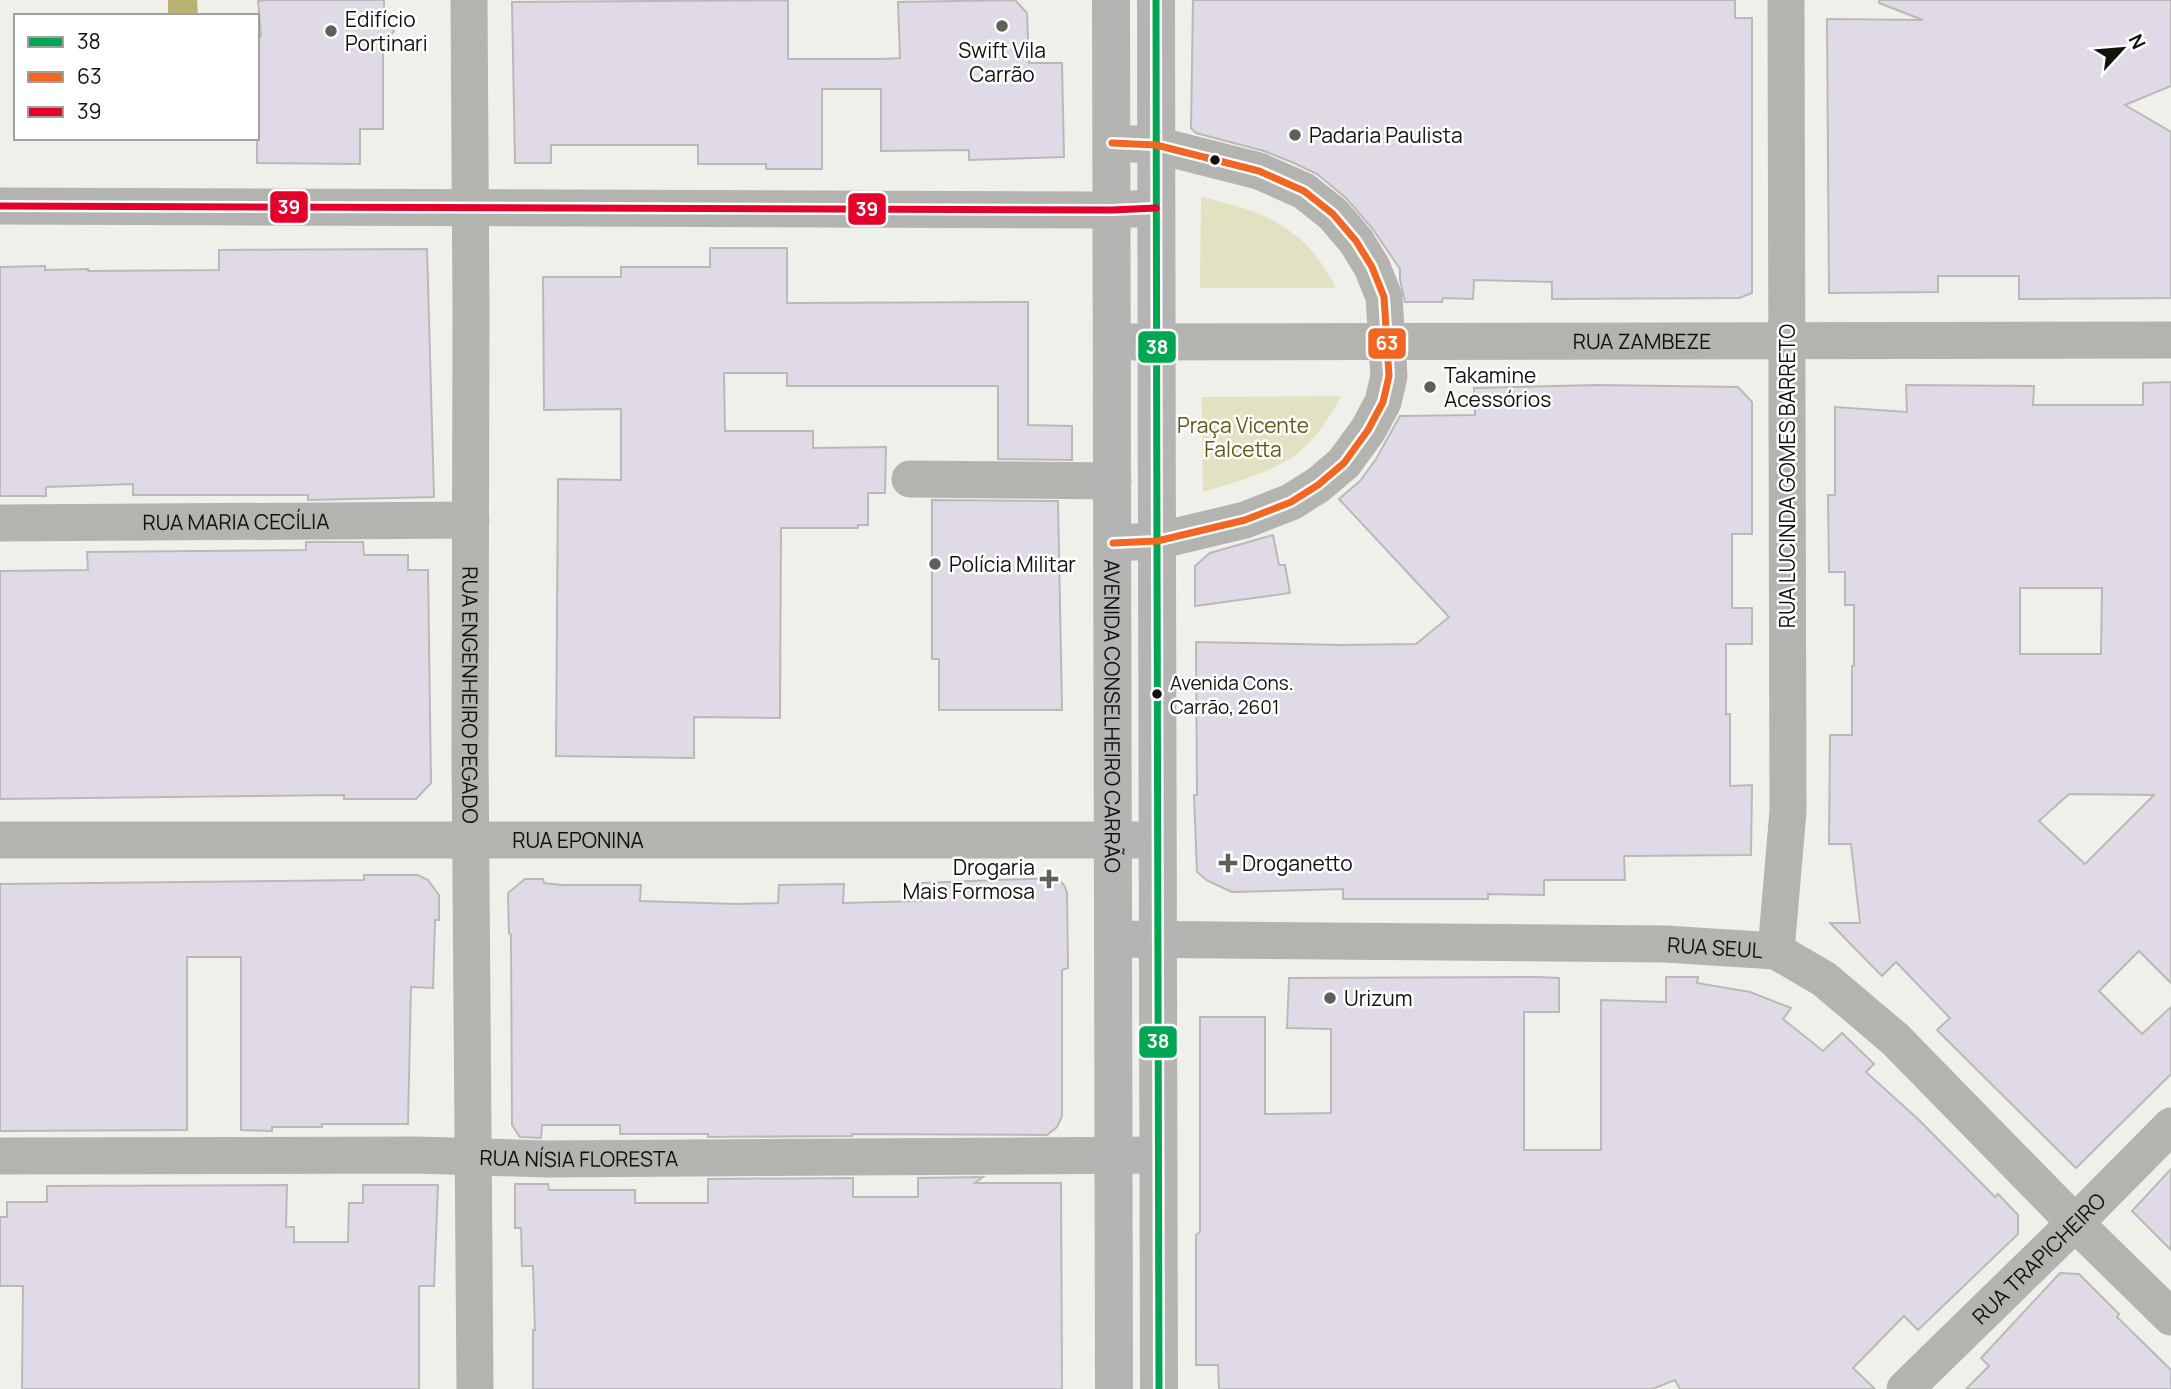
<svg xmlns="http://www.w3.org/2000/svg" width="2171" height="1389" viewBox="0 0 2171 1389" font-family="Manrope,sans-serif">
	<rect width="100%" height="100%" fill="#f0f0eb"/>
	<!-- green -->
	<g fill="#e2e1c2">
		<path d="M1201 197C1264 211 1306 227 1336 288H1200Z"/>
		<path d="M1202 397 1336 396 1341 397C1329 417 1317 438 1298 453 1276 471 1231 484 1203 492Z"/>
	</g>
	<!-- water -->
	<path fill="#b7b271" d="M168 0H197L198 16H168Z"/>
	<!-- building -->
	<g fill="#e0dae7" stroke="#bab9b8" stroke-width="2" fill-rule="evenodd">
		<path d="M269 0H384V19L394 31 383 45V129H360V164L257 163V36H261L258 1Z"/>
		<path d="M788 0V59H881L900 58 898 2 1015 0 1027 13 1029 63H1062L1064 157 969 160V150L881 151V89H822V169H766V164H698V145H551V163H515L512 2Z"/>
		<path d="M1193 0H1735V18H1752V293L1739 298 1552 299V282L1474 280 1473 299 1443 298 1442 302H1405L1400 280V269L1372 228 1346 198 1317 174 1294 163 1264 151 1196 133 1191 128Z"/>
		<path d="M1879 0H2171V86L2125 105 2171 132V298L2019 299V276H1938V292L1829 293 1827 19 1923 20 1879 3Z"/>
		<path d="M710 248H787V303L1028 302V425L1072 426V460L998 459V386H787V373H724L725 431H813V448L886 447 885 493H868V525H858V528H781L780 718 694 717V758L556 756 558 479 621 480V409L544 410 543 277H621V267H710Z"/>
		<path d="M427 249 434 497 308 500V495H133V484L46 487V496H0V267L45 266V270L88 269V271L219 270V250Z"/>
		<path d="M2171 382V983L2139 951 2099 991 2142 1034 2171 1007V1074L2076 1168 1937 1030 1950 1018 1896 962 1882 976 1830 923H1860L1851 844H1829L1830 735H1852V666H1854V605H1845V572H1829L1828 495H1835V407L1907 412 1906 385 2034 386 2033 405H2143V383ZM2020 588H2102L2101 654H2020ZM2069 794 2154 795 2085 864 2039 821Z"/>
		<path d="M1598 385 1738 387 1752 402V534H1732V608H1752V644H1726V714H1730V786L1752 785 1751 855 1624 856 1625 880H1544V895L1488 894V899H1343V889L1232 892 1208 881 1197 872 1194 795H1197L1196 642 1341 645 1416 644 1449 617 1339 499 1360 481 1376 459 1400 416 1475 415 1474 388Z"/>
		<path d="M932 500 1058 501 1062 710H939V659H932Z"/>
		<path d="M1273 535 1279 565H1285L1290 593 1195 606V566L1210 553Z"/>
		<path d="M306 542H363L364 555H408V570H428L431 783 416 799H344V795L0 799V571L88 570 87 552 306 550Z"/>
		<path d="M364 875H418L428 880 439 895V920H435L433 988 411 987 408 1124H322V1127H272V1131L241 1130V957H187V1130L0 1131V884L364 880Z"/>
		<path d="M1053 878 1058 879 1064 885 1067 893 1068 968 1062 970V1116L1057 1127 1047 1135 852 1134V1136L708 1137V1134H620V1125H542L541 1138 520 1137 512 1125 511 935 509 933 508 893 525 879H543L544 883 562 885H641L640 901 737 904 778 903 779 885 844 884 843 903 921 901V883Z"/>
		<path d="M1537 977 1559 978V1012H1524V1150H1601V1000L1666 1002V977H1698L1697 983 1750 992 1791 1008 1783 1019 1823 1051 1842 1033 1874 1064 1866 1072 1919 1120 1995 1197 1998 1194 2018 1215V1234L1918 1330 1904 1316 1853 1368 1875 1389H1680L1675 1380 1652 1389H1219L1218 1365H1196V1235L1200 1232V1017H1265V1114L1331 1113V1029L1287 1028 1289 978Z"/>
		<path d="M2171 1169V1250L2132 1211Z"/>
		<path d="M983 1177 975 1183H1061L1062 1389H533V1330H535L533 1266H522L521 1228H515V1184H548L549 1190H635V1203H708V1179L853 1178V1197H918V1178Z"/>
		<path d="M287 1185 286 1227H294V1242H348L349 1203H363V1185H438L434 1286H419V1389H22L23 1286H0V1217H7V1202H47V1186Z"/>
		<path d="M2060 1273 2079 1274 2119 1314 2117 1317 2171 1370V1389H1966L1989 1366 1981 1358Z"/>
	</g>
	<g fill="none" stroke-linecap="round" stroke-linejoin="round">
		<!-- minor -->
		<g stroke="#b3b3b0" stroke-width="37">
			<path id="s1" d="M469 0 471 311 470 754 475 1389"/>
			<path d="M1112 143 1156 145 1259 171 1304 191 1333 214 1356 241 1372 267 1384 297 1389 376 1383 402 1368 430 1344 463 1318 485 1291 502 1245 520 1157 541 1113 543"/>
			<path d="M0 206 1112 210 1156 208"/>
			<path id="s2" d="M1112 342 2171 340"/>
			<path d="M910 479 1113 481"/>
			<path id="s3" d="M0 523 471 520"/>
			<path id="s4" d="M0 840H1156"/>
			<path id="s5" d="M1113 939 1665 944 1776 951 1824 979 1895 1039 2075 1223 2171 1317"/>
			<path d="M1776 951 1788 811 1786 0"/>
			<path id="s6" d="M0 1156 416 1155 547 1159 1158 1155"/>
			<path id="s7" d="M1905 1389 2075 1223 2171 1126"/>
		</g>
		<!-- major -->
		<g stroke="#b4b4b2" stroke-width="38">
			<path id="s8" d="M1111 0 1114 1389"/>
			<path d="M1156 0C1157 463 1157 926 1159 1389"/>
		</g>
		<!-- bus-1 casing -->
		<g stroke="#fff" stroke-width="12">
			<path id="bus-1" d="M1156 0C1157 463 1157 926 1159 1389"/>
		</g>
		<!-- bus-2 casing -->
		<g stroke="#fff" stroke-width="12">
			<path id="bus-2" d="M1112 143 1156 145 1259 171 1304 191 1333 214 1356 241 1372 267 1384 297 1389 376 1383 402 1368 430 1344 463 1318 485 1291 502 1245 520 1157 541 1113 543"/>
		</g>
		<!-- bus-3 casing -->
		<g stroke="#fff" stroke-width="12">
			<path id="bus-3" d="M0 206 1112 210 1156 208"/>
		</g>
		<!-- bus-1 -->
		<use href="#bus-1" stroke="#00a651" stroke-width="7"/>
		<!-- bus-2 -->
		<use href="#bus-2" stroke="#f26522" stroke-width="7"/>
		<!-- bus-3 -->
		<use href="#bus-3" stroke="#e4002b" stroke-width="7"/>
	</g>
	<!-- markers -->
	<g fill="#5f5f5b" stroke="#fff" stroke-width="2.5">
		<circle cx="1002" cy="26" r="7"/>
		<circle cx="331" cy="31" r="7"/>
		<circle cx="1295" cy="135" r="7"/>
		<circle cx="1430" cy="387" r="7"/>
		<circle cx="935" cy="564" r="7"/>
		<path d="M1224.5 852.5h7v7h7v7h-7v7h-7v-7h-7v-7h7z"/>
		<path d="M1045.5 868.5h7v7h7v7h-7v7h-7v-7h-7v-7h7z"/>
		<circle cx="1330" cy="998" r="7"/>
	</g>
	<g fill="#11110e" stroke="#fff" stroke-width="2.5">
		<circle cx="1215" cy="160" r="6"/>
		<circle cx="1157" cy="694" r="6"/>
	</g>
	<g text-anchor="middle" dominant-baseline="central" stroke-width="5" stroke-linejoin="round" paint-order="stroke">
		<!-- bus labels -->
		<g font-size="19" fill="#11110e" stroke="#fff" text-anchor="start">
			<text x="1170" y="683">Avenida Cons.<tspan x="1170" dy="24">Carrão, 2601</tspan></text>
		</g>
		<!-- poi labels -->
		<g font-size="21" fill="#11110e" stroke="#fff" text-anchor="start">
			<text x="345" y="19">Edifício<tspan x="345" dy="24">Portinari</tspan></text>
			<text x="1002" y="50" text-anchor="middle">Swift Vila<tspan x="1002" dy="24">Carrão</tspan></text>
			<text x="1309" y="135">Padaria Paulista</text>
			<text x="1444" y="375">Takamine<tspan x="1444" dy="24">Acessórios</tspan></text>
			<text x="949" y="564">Polícia Militar</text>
			<text x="1242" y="863">Droganetto</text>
			<text x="1035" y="867" text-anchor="end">Drogaria<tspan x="1035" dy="24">Mais Formosa</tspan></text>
			<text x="1344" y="998">Urizum</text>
		</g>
		<!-- street labels -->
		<g font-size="21" fill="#11110e" stroke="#fff">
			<text stroke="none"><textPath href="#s2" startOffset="530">RUA ZAMBEZE</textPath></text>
			<text transform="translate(1787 476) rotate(-90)">RUA LUCINDA GOMES BARRETO</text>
			<text stroke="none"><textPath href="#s3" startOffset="236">RUA MARIA CECÍLIA</textPath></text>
			<text stroke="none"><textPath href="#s1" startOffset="695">RUA ENGENHEIRO PEGADO</textPath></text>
			<text stroke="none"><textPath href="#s8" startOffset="716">AVENIDA CONSELHEIRO CARRÃO</textPath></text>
			<text stroke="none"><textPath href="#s4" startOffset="578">RUA EPONINA</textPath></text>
			<text stroke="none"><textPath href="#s5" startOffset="602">RUA SEUL</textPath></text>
			<text stroke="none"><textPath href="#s6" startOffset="579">RUA NÍSIA FLORESTA</textPath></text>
			<text stroke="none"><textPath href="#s7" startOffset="187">RUA TRAPICHEIRO</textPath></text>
		</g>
		<!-- park labels -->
		<g font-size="21" fill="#5e5916" stroke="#fff">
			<text x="1243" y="425">Praça Vicente<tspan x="1243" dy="24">Falcetta</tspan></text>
		</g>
	</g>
	<g stroke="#fff" stroke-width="2.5">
		<rect x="269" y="190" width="40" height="34" rx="7" fill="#e4002b"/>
		<rect x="847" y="192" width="40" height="34" rx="7" fill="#e4002b"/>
		<rect x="1367" y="327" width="40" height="33" rx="7" fill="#f26522"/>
		<rect x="1137" y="330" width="40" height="34" rx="7" fill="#00a651"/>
		<rect x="1138" y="1025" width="40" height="34" rx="7" fill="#00a651"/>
	</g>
	<g font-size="19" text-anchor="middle" font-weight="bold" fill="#fff">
		<text x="289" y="214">39</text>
		<text x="867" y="216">39</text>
		<text x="1387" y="350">63</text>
		<text x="1157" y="354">38</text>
		<text x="1158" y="1048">38</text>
	</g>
	<!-- legend -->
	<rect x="14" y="14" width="245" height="126" fill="#ffffff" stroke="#a0a09f" stroke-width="2"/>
	<rect x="28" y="37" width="35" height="10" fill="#00a651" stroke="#a0a09f" stroke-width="2"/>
	<text x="77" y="49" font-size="21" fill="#11110e">38</text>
	<rect x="28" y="72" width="35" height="10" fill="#f26522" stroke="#a0a09f" stroke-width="2"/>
	<text x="77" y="84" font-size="21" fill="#11110e">63</text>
	<rect x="28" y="107" width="35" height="10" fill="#e4002b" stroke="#a0a09f" stroke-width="2"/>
	<text x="77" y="119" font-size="21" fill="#11110e">39</text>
	<!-- north arrow -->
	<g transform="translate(2122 49) rotate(64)" stroke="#ffffff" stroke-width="5" paint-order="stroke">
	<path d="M0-5L12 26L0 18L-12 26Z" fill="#11110e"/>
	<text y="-10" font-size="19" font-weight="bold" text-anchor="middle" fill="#11110e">N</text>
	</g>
</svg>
